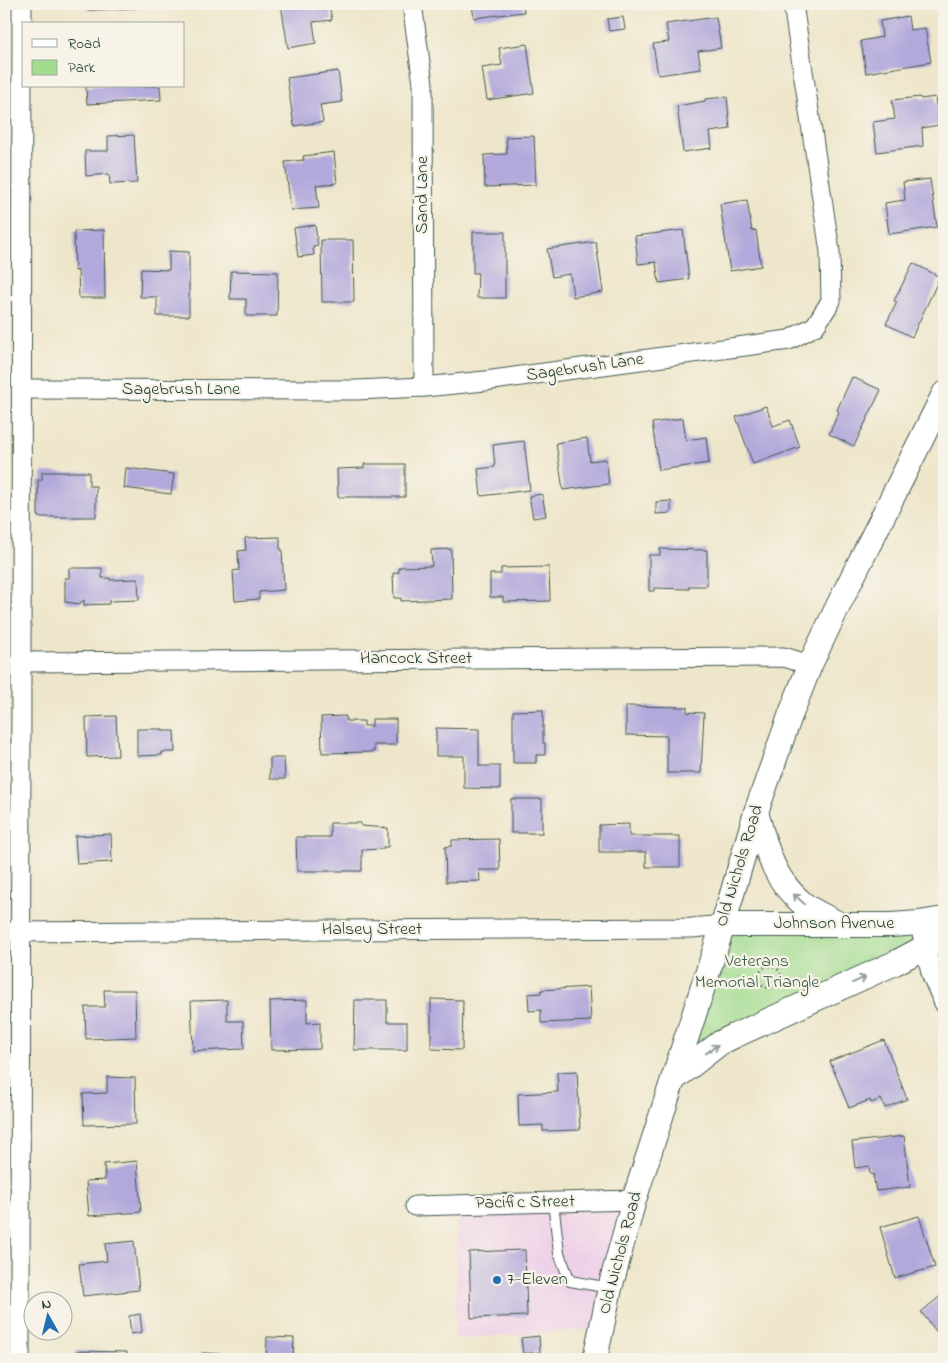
<svg xmlns="http://www.w3.org/2000/svg" width="948" height="1363" viewBox="0 0 948 1363" font-family="'Indie Flower',sans-serif">
	<rect width="100%" height="100%" fill="#f7f3e8"/>
	<filter id="ink" filterUnits="userSpaceOnUse"><feTurbulence type="fractalNoise" baseFrequency=".02" numOctaves="2"/><feDisplacementMap in="SourceGraphic" scale="10" xChannelSelector="R" yChannelSelector="G"/><feConvolveMatrix kernelMatrix="1 2 1 2 8 2 1 2 1" color-interpolation-filters="sRGB"/></filter>
	<filter id="wash" filterUnits="userSpaceOnUse"><feTurbulence type="fractalNoise" baseFrequency=".0096" numOctaves="4" result="noise"/><feDisplacementMap in="SourceGraphic" scale="20" xChannelSelector="R" yChannelSelector="G"/><feGaussianBlur stdDeviation="1.12" result="paint"/><feColorMatrix in="noise" values="0 0 0 0 0 0 0 0 0 0 0 0 0 0 0 0 0 1.4 0 .05"/><feComposite in="paint" operator="in"/></filter>
	<g filter="url(#wash)">
		<rect width="100%" height="100%" fill="#eee6ca"/>
		<!-- built -->
		<path fill="#eed0e8" d="M629 1206 595 1329 455 1339 457 1214Z"/>
		<!-- green -->
		<path fill="#a2dc8f" stroke="#608c62" d="M918 925 923 948 676 1075 724 927Z"/>
		<g id="blocks">
			<!-- building -->
			<g fill="#b2a8db">
				<path d="M87 4H135L136 8 87 10Z"/>
				<path d="M281 4H329L332 20 313 22 316 43 288 48Z"/>
				<path d="M472 4H523L524 12 474 18Z"/>
				<path d="M908 16 910 30 925 28 931 62 866 73 861 41 882 37 880 21Z"/>
				<path d="M623 17 625 29 609 31 607 19Z"/>
				<path d="M716 17 721 48 698 51 701 69 658 75 653 44 669 42 666 24Z"/>
				<path d="M527 44 534 93 487 100 482 68 502 65 499 48Z"/>
				<path d="M338 71 342 102 320 105 323 122 294 126 287 78Z"/>
				<path d="M86 86H160L161 100 87 104Z"/>
				<path d="M727 97 730 129 710 132 712 148 683 152 677 106 705 101V99Z"/>
				<path d="M920 97 921 99 935 97 939 125 922 128 923 146 877 152 873 122 895 119 892 100Z"/>
				<path d="M134 135 137 183 110 184 109 174 86 176 85 151H108V136Z"/>
				<path d="M534 136 536 185 485 187 484 155 507 154 506 137Z"/>
				<path d="M334 152 337 183 316 185 319 208 291 210 285 162 304 160 303 156Z"/>
				<path d="M930 179 937 227 889 234 885 203 905 200 903 182Z"/>
				<path d="M747 200 752 231 756 230 761 266 730 271 720 204Z"/>
				<path d="M315 225 318 246 313 247 314 255 298 257 294 228Z"/>
				<path d="M104 230 105 298H79L78 270 75 271 74 231Z"/>
				<path d="M683 230 689 279 659 283 656 262 638 264 635 236Z"/>
				<path d="M473 232H505V298H477L478 273H473Z"/>
				<path d="M321 240H353L354 302H322Z"/>
				<path d="M596 242 603 292 573 297 570 274 552 277 547 249Z"/>
				<path d="M169 251 189 252V316H157V297H140L141 269 169 270Z"/>
				<path d="M913 263 940 277 912 337 886 324 897 302 894 301Z"/>
				<path d="M231 271 278 272 277 316H246V299H230Z"/>
				<path d="M852 377 881 390 854 446 829 434 839 412 837 410Z"/>
				<path d="M766 406 773 426 790 420 800 447 753 464 736 417Z"/>
				<path d="M683 418 686 440 706 437 709 463 659 470 652 423Z"/>
				<path d="M587 438 590 461 606 459 609 484 563 490 556 443Z"/>
				<path d="M524 441 530 490 481 496 478 469 495 467 493 445Z"/>
				<path d="M364 464H405V497H338L337 469 364 468Z"/>
				<path d="M126 468 174 474 171 494 124 488Z"/>
				<path d="M42 472H89V486H96V517H38V480H42Z"/>
				<path d="M542 494 546 516 533 518 529 496Z"/>
				<path d="M671 501V513L656 514V502Z"/>
				<path d="M280 537V549H282L284 590 259 592V599L235 601 233 571 239 570 238 551 246 550 245 538Z"/>
				<path d="M451 549 452 599 401 601V598H394L393 573 399 572V567L432 566 431 550Z"/>
				<path d="M660 549 707 550V586H689V589L654 588V591H649V555H660Z"/>
				<path d="M549 567 550 601 503 602V597H490V574H501V568Z"/>
				<path d="M69 568H102V578H110V580L138 579 139 600 109 601V604L84 605V600L79 604 65 602V578H69Z"/>
				<path d="M626 706 687 707V712L704 713 701 773H667V736L626 735Z"/>
				<path d="M543 710V743H545V755H536V763H513V711Z"/>
				<path d="M116 716 118 756 87 757 86 717Z"/>
				<path d="M346 716V721H364V726H372V719H396V745H374V752L322 753 321 717Z"/>
				<path d="M436 728 479 729V766H500V789L464 788V756H436Z"/>
				<path d="M137 729H163V731H174L175 752H162V755L137 756Z"/>
				<path d="M270 758H284L285 779H270Z"/>
				<rect x="511" y="799" width="31" height="34"/>
				<path d="M330 823H361V826L388 828V847H383V849L362 850V871H297L296 837H330Z"/>
				<path d="M629 824V836H680V867H646V852H599V825Z"/>
				<path d="M111 834 112 862 77 864 75 836Z"/>
				<path d="M499 839 500 870H479L480 881 446 882 445 847 452 846V840Z"/>
				<path d="M589 987 591 1021 541 1023V1010L529 1011 528 994 541 993V990Z"/>
				<path d="M104 990H135L136 1037 86 1039 85 1007H105Z"/>
				<path d="M431 999 463 1000 462 1050 431 1049Z"/>
				<path d="M227 1000V1021H243L244 1049 193 1051 191 1001Z"/>
				<path d="M307 1000V1023L320 1022V1049L271 1050 270 1001Z"/>
				<path d="M355 1000H387V1022H407V1050H354Z"/>
				<path d="M884 1040 907 1099 885 1108 881 1099 871 1103 870 1100 849 1108 830 1061Z"/>
				<path d="M577 1071 580 1130 543 1131V1125L519 1126 518 1094 558 1092 557 1072Z"/>
				<path d="M107 1077 135 1078 136 1124 84 1125 83 1094 107 1093Z"/>
				<path d="M904 1136 910 1187 876 1191 873 1174H870L869 1166 855 1168 852 1142Z"/>
				<path d="M137 1161 141 1212 89 1216 86 1181 105 1180 104 1164Z"/>
				<path d="M919 1216 935 1267 895 1278 880 1227Z"/>
				<path d="M134 1241 139 1290 83 1296 79 1264 107 1261 105 1244Z"/>
				<path d="M525 1250 527 1316 471 1318 469 1252Z"/>
				<path d="M944 1293V1341L921 1312Z"/>
				<path d="M140 1314 142 1332 131 1334 129 1316Z"/>
				<path d="M539 1336 540 1352 523 1354 521 1338Z"/>
				<path d="M267 1337 294 1338 293 1359H266Z"/>
				<path d="M76 1351 127 1352V1359H75Z"/>
				<path d="M202 1353 227 1354V1359H202Z"/>
			</g>
		</g>
	</g>
	<g filter="url(#ink)">
		<use href="#blocks" fill-opacity="0" stroke="#3e564a" stroke-width="1"/>
		<g fill="none" stroke-linecap="round" stroke-linejoin="round">
			<!-- service casing -->
			<g stroke="#3e564a" stroke-width="12">
				<path id="service" d="M553 1202 559 1253 570 1281 610 1288"/>
			</g>
			<!-- minor casing -->
			<g stroke="#3e564a" stroke-width="21">
				<g id="minor">
					<path d="M412 4 423 84 424 387"/>
					<path d="M22 389 356 390 424 387 485 381 789 340 815 326 831 301 830 252 793 4"/>
					<path d="M21 662 784 657 810 665"/>
					<path d="M4 932 692 928 723 925"/>
					<path d="M922 934 932 976 944 1003"/>
					<path d="M415 1206 634 1200"/>
					<path d="M20 1359 22 4"/>
				</g>
			</g>
			<!-- tertiary casing -->
			<g stroke="#3e564a" stroke-width="26">
				<g id="tertiary">
					<path d="M756 812C766 847 772 878 802 903 813 912 827 917 839 924"/>
					<path d="M723 925H891L919 923 944 919"/>
					<path d="M674 1079 720 1043 734 1036 895 963 944 937"/>
					<path d="M595 1359 610 1288 634 1200 723 925 756 812 790 716 810 665 838 606 944 394"/>
				</g>
			</g>
			<!-- path -->
			<g stroke="#3e564a" stroke-width="3" stroke-dasharray="1 4" stroke-linecap="butt">
				<circle cx="770" cy="977" r="11"/>
				<path d="M738 974 759 978"/>
			</g>
			<!-- service -->
			<use href="#service" stroke="#fff" stroke-width="10"/>
			<!-- minor -->
			<use href="#minor" stroke="#fff" stroke-width="19"/>
			<!-- tertiary -->
			<use href="#tertiary" stroke="#fff" stroke-width="24"/>
		</g>
		<!-- one-way arrows -->
		<defs><path id="oneway-shaft" d="M-6 0H5M1.5-3L5.5 0L1.5 3" fill="none" stroke-width="1.6" stroke-linecap="round" stroke-linejoin="round" transform="scale(1.25)"/></defs>
		<g stroke="#8f9e9a">
			<use href="#oneway-shaft" transform="translate(799 899) rotate(-138)"/>
			<use href="#oneway-shaft" transform="translate(859 980) rotate(-24)"/>
			<use href="#oneway-shaft" transform="translate(712 1049) rotate(-36)"/>
		</g>
	</g>
	<!-- markers -->
	<circle fill="#1f6fb2" stroke="#f7f3e8" stroke-width="2" cx="497" cy="1280" r="5"/>
	<g text-anchor="middle" dominant-baseline="central" stroke-width="4.5" stroke-linejoin="round" paint-order="stroke">
		<!-- street labels -->
		<g font-size="18" fill="#1f3d34" stroke="#f7f3e8">
			<text transform="translate(423 195) rotate(-90)">Sand Lane</text>
			<text transform="translate(585 368) rotate(-8)">Sagebrush Lane</text>
			<text x="181" y="390">Sagebrush Lane</text>
			<text x="416" y="659">Hancock Street</text>
			<text transform="translate(740 866) rotate(-73)">Old Nichols Road</text>
			<text x="834" y="924">Johnson Avenue</text>
			<text x="372" y="930">Halsey Street</text>
			<text transform="translate(525 1203) rotate(-1)">Pacific Street</text>
			<text transform="translate(621 1253) rotate(-75)">Old Nichols Road</text>
		</g>
		<!-- park labels -->
		<g font-size="18" fill="#395d46" stroke="#f7f3e8">
			<text x="757" y="962">Veterans<tspan x="757" dy="21">Memorial Triangle</tspan></text>
		</g>
		<!-- poi labels -->
		<g font-size="18" fill="#1f3d34" stroke="#f7f3e8" text-anchor="start">
			<text x="507" y="1280">7-Eleven</text>
		</g>
	</g>
	<!-- margin -->
	<rect width="948" height="1363" fill="none" stroke="#f7f3e8" stroke-width="20"/>
	<!-- legend -->
	<rect x="22" y="22" width="162" height="65" fill="#f7f3e8" stroke="#a1aaa0"/>
	<rect x="32" y="39" width="25" height="8" fill="#ffffff" stroke="#a1aaa0"/>
	<text x="68" y="48" font-size="15" fill="#1f3d34">Road</text>
	<rect x="32" y="60" width="25" height="15" fill="#a2dc8f" stroke="#a1aaa0"/>
	<text x="68" y="72" font-size="15" fill="#1f3d34">Park</text>
	<!-- north arrow -->
	<g transform="translate(48 1316) rotate(352)"><circle r="24" fill="#f7f3e8" stroke="#a1aaa0"/>
	<path d="M0-4L9 19L0 12L-9 19Z" fill="#1f6fb2"/>
	<text y="-8" font-size="14" font-weight="bold" text-anchor="middle" fill="#1f3d34">N</text>
	</g>
</svg>
